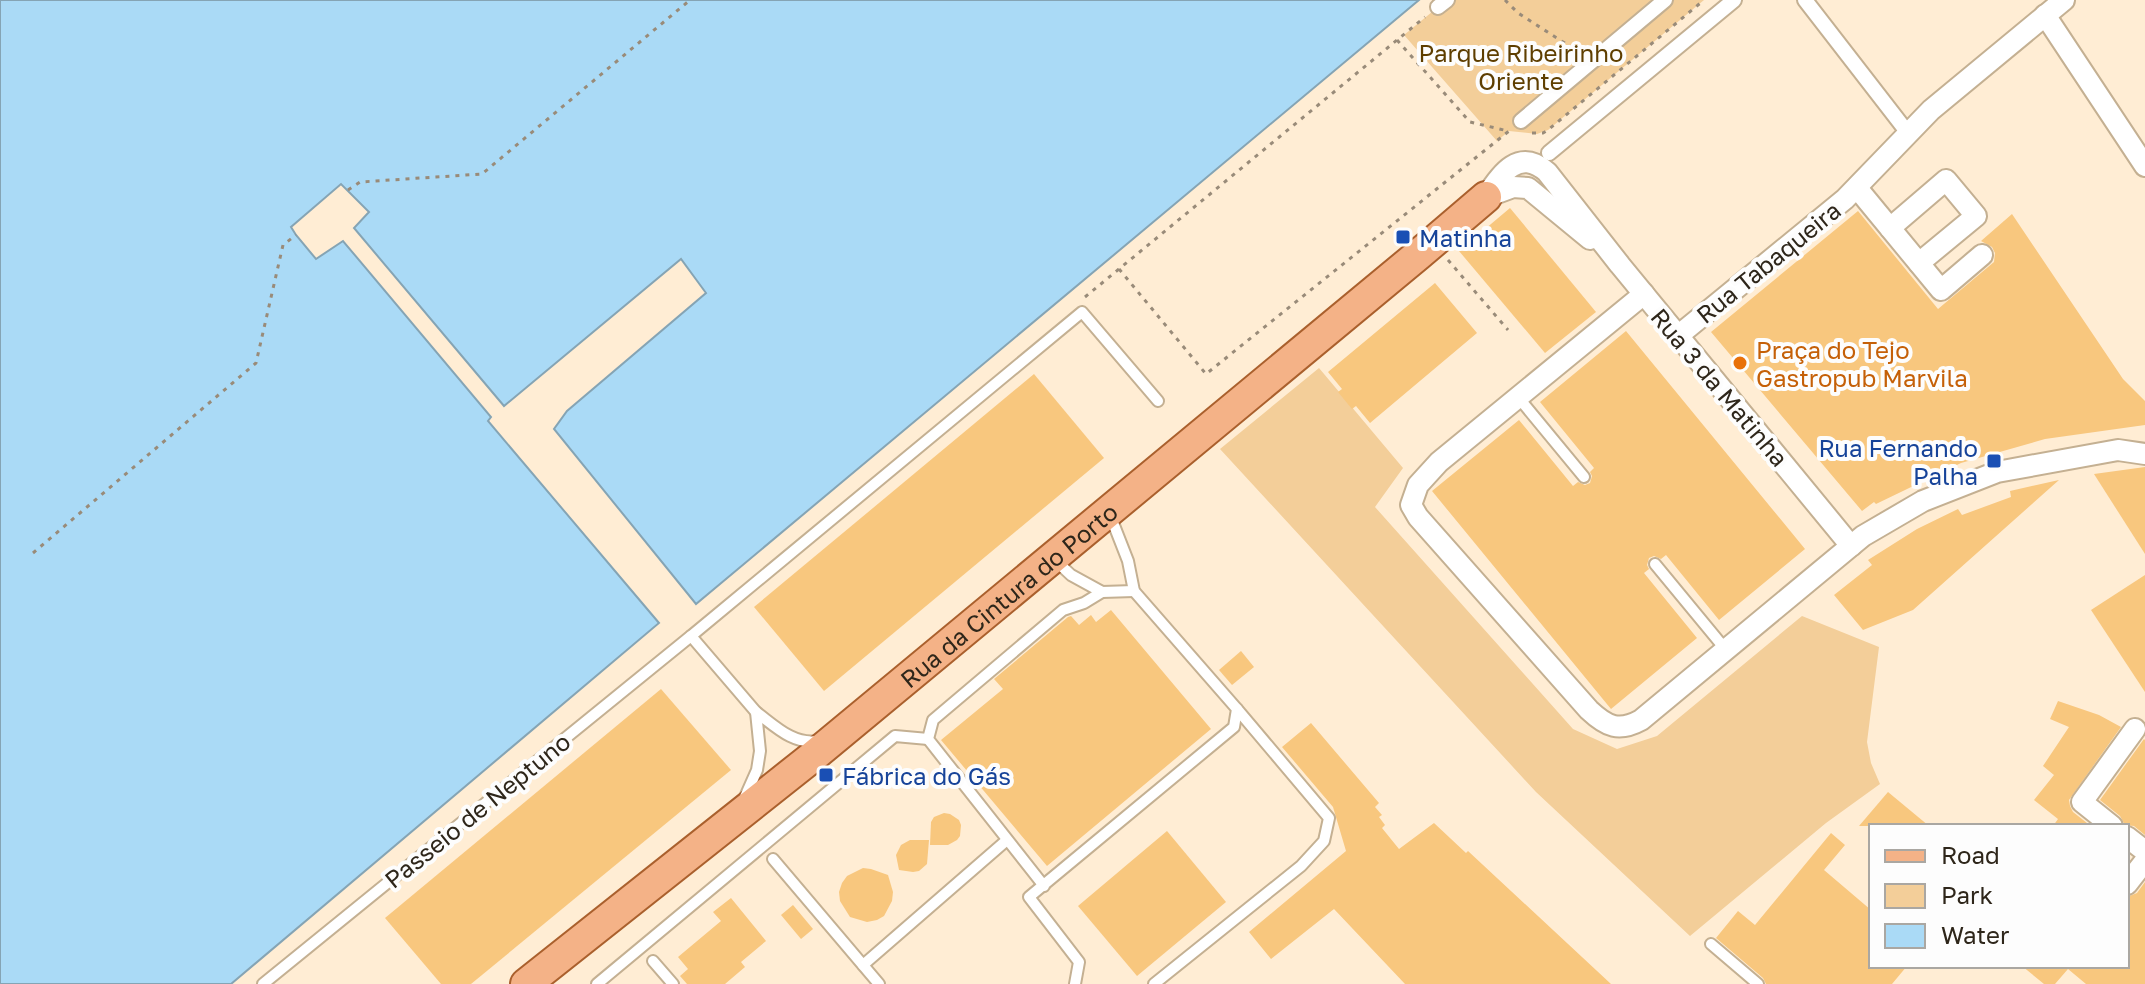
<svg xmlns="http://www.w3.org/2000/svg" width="2145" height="984" viewBox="0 0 2145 984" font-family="'Golos Text',sans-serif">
	<rect width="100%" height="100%" fill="#ffedd4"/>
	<!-- green -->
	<g fill="#f3ce99">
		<path d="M1432 0H1704L1548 130 1537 134 1509 131 1497 141 1404 35 1438 7Z"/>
		<path d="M1319 368 1403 468 1375 507 1573 729 1617 749 1657 736 1802 616 1879 647 1867 742 1871 763 1880 784 1826 823 1690 936 1536 792 1220 449Z"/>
	</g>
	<!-- water -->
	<path fill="#aadaf6" stroke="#85a4b4" stroke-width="2" d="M0 0H1419L696 604 554 429 567 411 706 293 681 259 504 406 354 228 369 212 341 184 291 227 296 235 316 259 343 241 491 417 488 421 659 623 231 984H0Z"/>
	<!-- building -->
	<g fill="#f8c77e">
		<path d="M1510 208 1596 312 1545 353 1459 251Z"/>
		<path d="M1858 211 1938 309 1994 262 1995 253 1992 247 1981 241 2012 214 2123 379 2145 401V425L2045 439 1961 463 1876 504 1874 502 1862 511 1711 332Z"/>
		<path d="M1435 283 1477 333 1370 423 1356 406 1352 409 1338 392 1342 389 1328 372Z"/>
		<path d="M1626 331 1805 549 1719 620 1666 555 1661 559 1654 556 1649 558 1647 565 1649 569 1644 573 1697 638 1611 709 1432 491 1519 420 1573 486 1578 482 1585 485 1590 483 1592 476 1590 472 1594 468 1540 402Z"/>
		<path d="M1034 374 1104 458 824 691 754 607Z"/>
		<path d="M2145 467V554L2094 474Z"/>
		<path d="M2059 480 1913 610 1863 630 1834 595 1872 565 1868 560 1917 529 1958 509 1962 515 2011 497 2010 491Z"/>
		<path d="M2145 575V692L2091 610Z"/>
		<path d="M1111 610 1211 729 1047 866 941 740 1003 689 994 679 1068 617 1071 616 1079 625 1091 615 1096 622Z"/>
		<path d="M1241 651 1254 667 1232 685 1219 670Z"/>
		<path d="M661 689 731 770 471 984H441L385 918Z"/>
		<path d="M2058 701 2099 715 2121 727 2069 800 2070 806 2073 812 2087 823 2084 826H2053L2058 819 2034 800 2054 775 2043 766 2069 727 2050 719Z"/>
		<path d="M1311 723 1379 803 1375 807 1382 815 1379 817 1385 825 1382 828 1399 849 1434 823 1466 853 1468 851 1611 984H1405L1334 909 1271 959 1249 932 1346 851 1333 807 1282 747Z"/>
		<path d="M2144 739 2145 740V835L2134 826 2125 825 2120 816 2100 800Z"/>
		<path d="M1888 792 1929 826H1859Z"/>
		<path d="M944 813 950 814 959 820 961 825 960 836 957 840 948 845H930L931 822 934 817Z"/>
		<path d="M1167 831 1226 902 1137 976 1078 906Z"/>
		<path d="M1831 833 1845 845 1824 870 1871 910V966H1907L1892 984H1766L1763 978 1716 938 1738 911 1755 925Z"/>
		<path d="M910 840H929L927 864 919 871 913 872 899 870 896 855 901 845Z"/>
		<path d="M863 868 871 869 888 875 893 892 892 901 884 916 877 920 867 922 850 917 840 901 839 892 842 883 847 876Z"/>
		<path d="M2145 882V984H2086L2068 969 2055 984H2044L2022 966H2127V897L2137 893Z"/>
		<path d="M731 898 766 941 741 962 745 967 725 984H687L680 976 688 969 678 957 721 921 713 912Z"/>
		<path d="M793 905 813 929 801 939 781 915Z"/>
	</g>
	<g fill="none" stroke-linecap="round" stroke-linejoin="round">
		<!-- service casing -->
		<g stroke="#c4b092" stroke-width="14">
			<g id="service">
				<path d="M1518 397 1584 477"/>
				<path d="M1054 559 1071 575 1102 592 1134 591"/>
				<path d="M1655 564 1726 650"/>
				<path d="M756 712 691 636 1082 312 1158 401"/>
				<path d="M745 797 757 770 760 751 756 712C775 726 793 745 818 741"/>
				<path d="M773 859 879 984"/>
				<path d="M1044 886 928 739 933 720 1063 610 1084 603 1102 592"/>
				<path d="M1711 944 1758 984"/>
				<path d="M653 961 673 984"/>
				<path d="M863 965 1007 840"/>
				<path d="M263 984 691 636"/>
				<path d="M597 984 895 736 928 739"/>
				<path d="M1075 984 1079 962 1029 897 1234 727 1237 709 1134 591 1128 561 1110 515"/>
				<path d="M1154 984 1301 866 1324 841 1329 818 1237 709"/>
			</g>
		</g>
		<!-- pedestrian casing -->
		<g stroke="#c4b092" stroke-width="18">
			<g id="pedestrian">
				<path d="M1805 0 1908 133"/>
				<path d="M1438 7 1447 0"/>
				<path d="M1521 121 1665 0"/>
				<path d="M1549 153 1734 0"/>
			</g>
		</g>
		<!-- minor casing -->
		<g stroke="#c4b092" stroke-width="24">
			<g id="minor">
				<path d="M2045 15 2145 166"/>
				<path d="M1857 188 1941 290 1982 255"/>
				<path d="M1486 197C1501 173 1519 148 1547 172L1620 265 1851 546"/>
				<path d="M1486 197 1513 187 1528 188 1590 239"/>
				<path d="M1890 228 1946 180 1976 216 1919 263"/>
				<path d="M1644 294 1439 462 1418 485 1411 505 1418 517 1589 710C1607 727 1619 732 1641 720L1863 536 1923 501 1997 472 2118 450 2145 454"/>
				<path d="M1679 335 1845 199 1931 110 2064 0"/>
				<path d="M2112 826 2082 802 2135 729"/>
				<path d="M2127 837 2145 851"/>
				<path d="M2127 884 2145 861"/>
			</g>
		</g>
		<!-- primary casing -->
		<g stroke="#aa602d" stroke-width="34">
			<g id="primary">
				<path id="s1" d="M526 984 811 758 1418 255 1486 197"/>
			</g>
		</g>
		<!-- path -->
		<g stroke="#998b79" stroke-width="3" stroke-dasharray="4 6" stroke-linecap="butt">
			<path d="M1505 0 1518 13 1577 51"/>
			<path d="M1397 40 1470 122 1508 131"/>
			<path d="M1532 133H1543L1548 130 1704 0"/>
			<path d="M348 190 360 182 482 174 690 0"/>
			<path d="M1448 260 1508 330"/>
			<path d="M1119 269 1206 374 1509 131"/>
			<path d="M1085 297 1425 17"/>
			<path d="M33 553 256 363 283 245 296 235"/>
		</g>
		<!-- service -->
		<use href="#service" stroke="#fff" stroke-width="10"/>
		<!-- pedestrian -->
		<use href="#pedestrian" stroke="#fff" stroke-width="14"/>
		<!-- minor -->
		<use href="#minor" stroke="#fff" stroke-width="20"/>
		<!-- primary -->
		<use href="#primary" stroke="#f4b287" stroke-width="30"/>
	</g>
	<!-- markers -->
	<g fill="#1a4fb4" stroke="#fdfdfd" stroke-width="3">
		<rect x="1395" y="229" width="16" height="16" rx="4"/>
		<rect x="1986" y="453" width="16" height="16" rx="4"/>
		<rect x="818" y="767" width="16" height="16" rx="4"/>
	</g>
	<circle fill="#e8710a" stroke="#fdfdfd" stroke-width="3" cx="1740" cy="363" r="8"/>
	<g text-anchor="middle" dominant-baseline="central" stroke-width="8" stroke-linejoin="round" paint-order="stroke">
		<!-- park labels -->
		<g font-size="24" fill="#5e3e00" stroke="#fdfdfd">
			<text x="1521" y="52">Parque Ribeirinho<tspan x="1521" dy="28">Oriente</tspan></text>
		</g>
		<!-- transit labels -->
		<g font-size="24" fill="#164399" stroke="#fdfdfd" text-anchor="start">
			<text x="1419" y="237">Matinha</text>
			<text x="1978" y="447" text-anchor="end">Rua Fernando<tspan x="1978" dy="28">Palha</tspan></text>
			<text x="842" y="775">Fábrica do Gás</text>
		</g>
		<!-- street labels -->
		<g font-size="24" fill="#2e261a" stroke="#fdfdfd">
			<text transform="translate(1768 262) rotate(-39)">Rua Tabaqueira</text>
			<text transform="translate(1720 387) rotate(50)">Rua 3 da Matinha</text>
			<text stroke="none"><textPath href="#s1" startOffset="620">Rua da Cintura do Porto</textPath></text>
			<text transform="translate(477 810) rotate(-39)">Passeio de Neptuno</text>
		</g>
		<!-- food labels -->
		<g font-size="24" fill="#c56008" stroke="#fdfdfd" text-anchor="start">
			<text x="1756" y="349">Praça do Tejo<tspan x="1756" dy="28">Gastropub Marvila</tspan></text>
		</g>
	</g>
	<!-- legend -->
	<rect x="1869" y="824" width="260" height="144" fill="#fdfdfd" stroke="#aaa7a2" stroke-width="2"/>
	<rect x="1885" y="850" width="40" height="12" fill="#f4b287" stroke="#aaa7a2" stroke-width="2"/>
	<text x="1941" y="864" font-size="24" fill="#2e261a">Road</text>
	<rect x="1885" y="884" width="40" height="24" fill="#f3ce99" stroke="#aaa7a2" stroke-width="2"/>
	<text x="1941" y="904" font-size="24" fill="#2e261a">Park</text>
	<rect x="1885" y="924" width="40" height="24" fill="#aadaf6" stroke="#aaa7a2" stroke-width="2"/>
	<text x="1941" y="944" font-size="24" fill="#2e261a">Water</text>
</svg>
